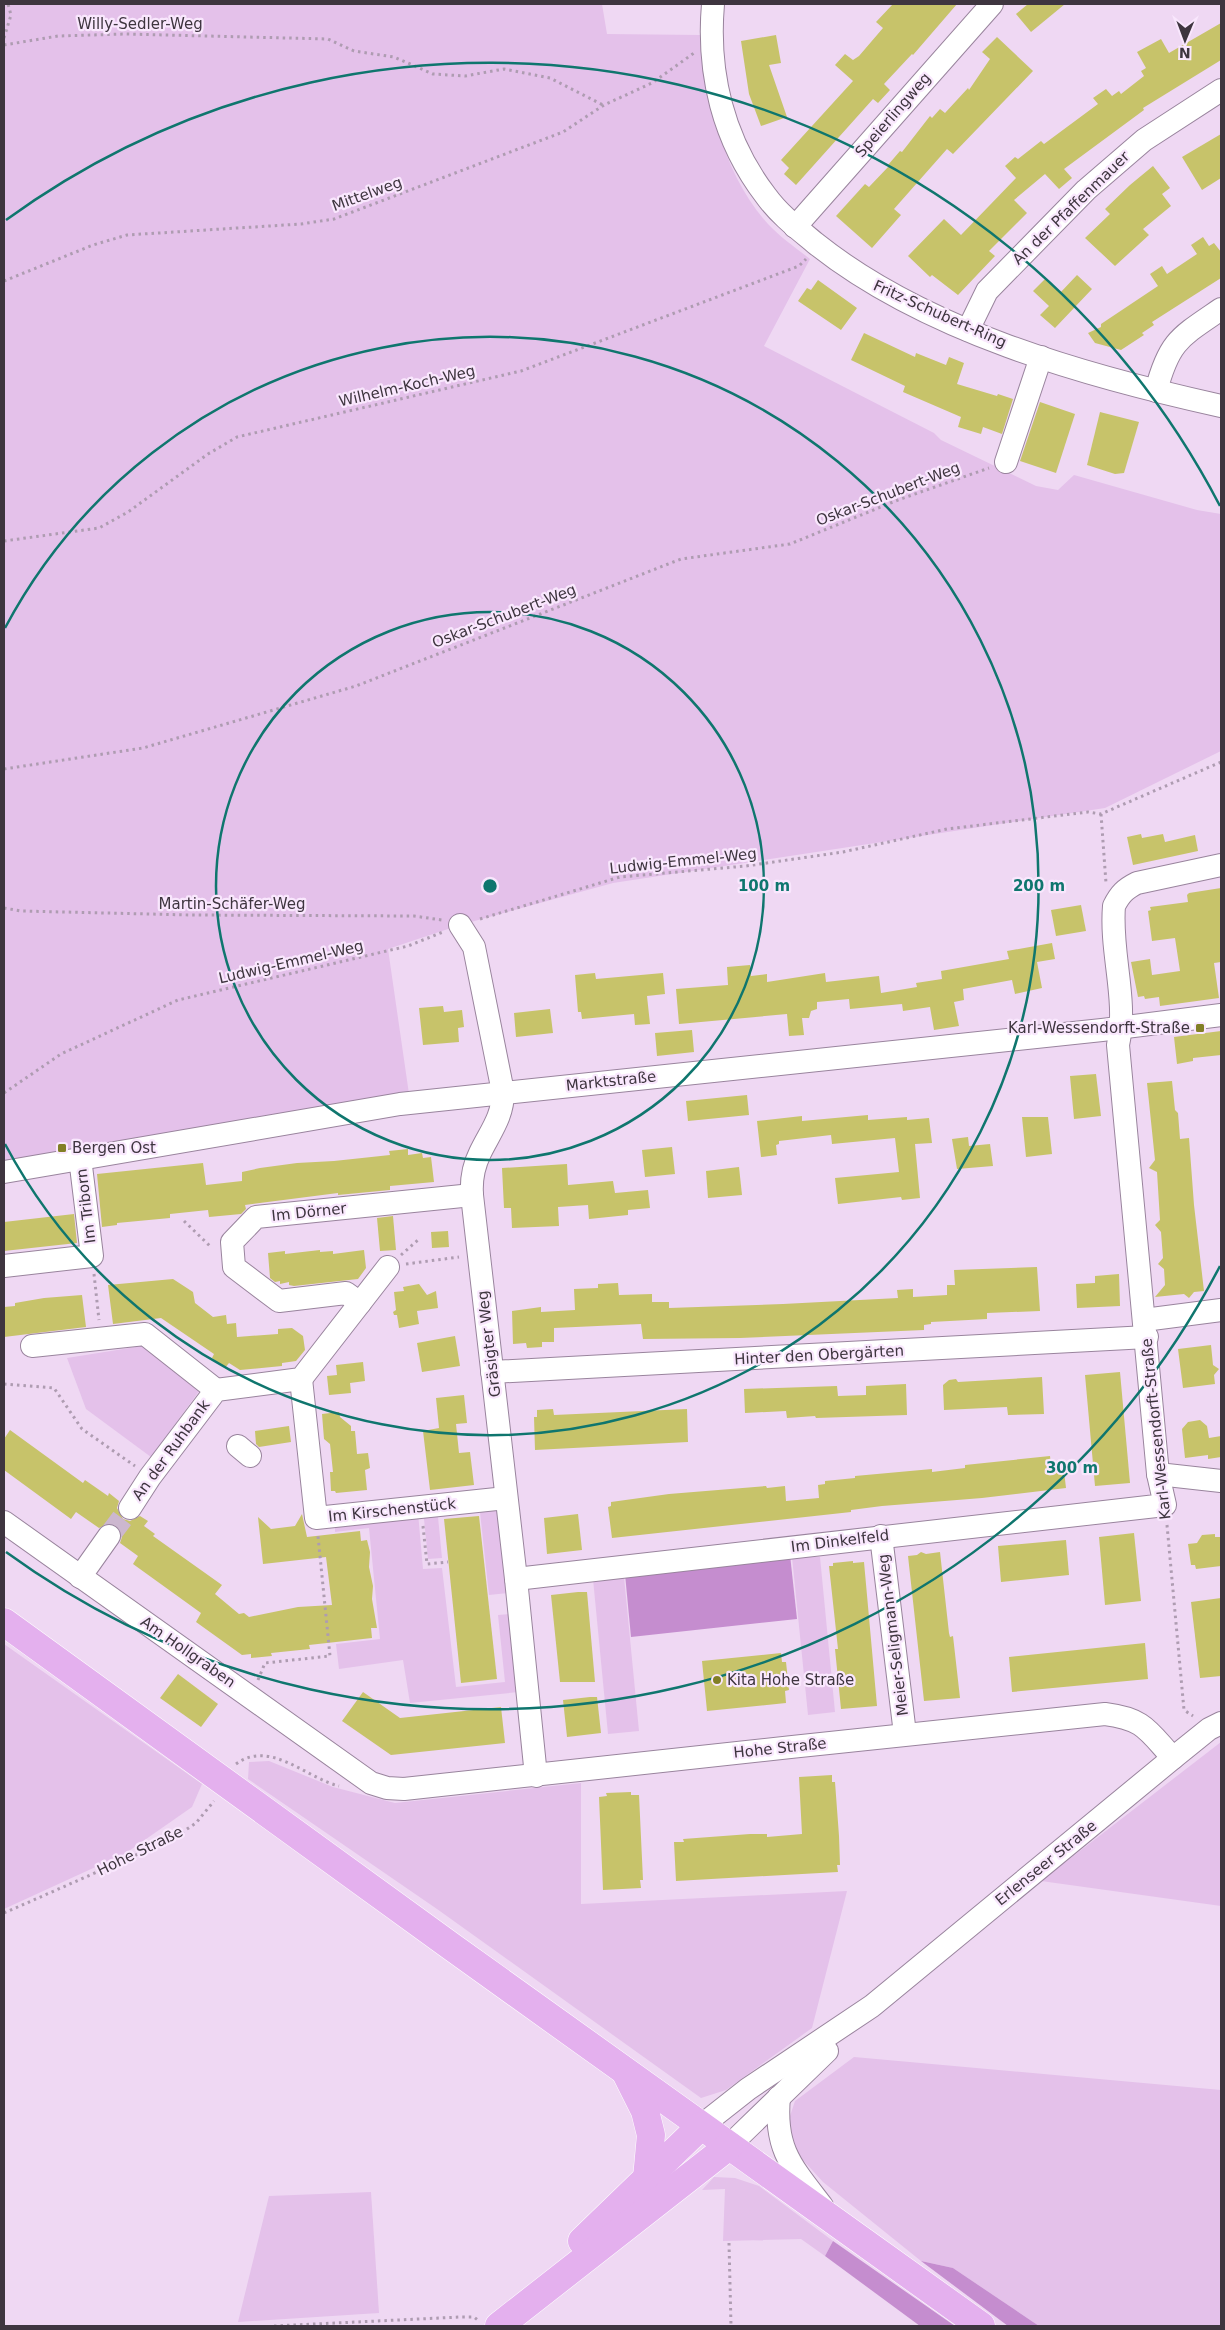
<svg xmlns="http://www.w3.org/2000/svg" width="1225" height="2330" viewBox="0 0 1225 2330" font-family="'DejaVu Sans',sans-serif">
	<rect width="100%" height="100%" fill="#efd8f3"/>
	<!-- green -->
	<g fill="#e4c1ea">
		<path d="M4 4H602L607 34 700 35C708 101 722 173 768 224 780 237 796 248 810 259L764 346 934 433 941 440 1036 486 1058 490 1074 475 1197 510 1221 514V751L1105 808 613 883 460 925 388 949 409 1094 4 1168Z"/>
		<path d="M142 1346 200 1390 151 1457 86 1409 67 1358Z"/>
		<path d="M499 1501 508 1593 489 1595 480 1512 438 1517 442 1558 428 1559 423 1509Z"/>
		<path d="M418 1513 423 1569 442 1568 456 1687 505 1682 498 1615 511 1614 519 1692 410 1703 403 1660 339 1669 336 1644 380 1639 369 1528 335 1532V1520Z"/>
		<path d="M792 1557H820L835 1712 808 1715Z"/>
		<path d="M624 1577 639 1731 608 1734 593 1579Z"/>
		<path d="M4 1644 202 1784 192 1807 126 1853 4 1909Z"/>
		<path d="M1221 1742V1906L1041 1881Z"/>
		<path d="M269 1761 333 1787 395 1803 581 1783V1904L847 1891 812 2028 726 2090 701 2098 437 1909 248 1779 249 1762Z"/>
		<path d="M854 2057 1221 2090V2326H1039L953 2268 921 2261 823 2182 792 2148 788 2122 795 2101Z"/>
		<path d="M714 2177 735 2178 759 2186 833 2241 825 2256 801 2239 723 2241 725 2189 702 2190Z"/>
		<path d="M371 2192 379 2313 238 2322 269 2196Z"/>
	</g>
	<!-- forest -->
	<g fill="#c58dcf">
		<path d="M790 1555 797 1619 631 1637 625 1574Z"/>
		<path d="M833 2241 955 2326H920L825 2256Z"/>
		<path d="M921 2261 953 2268 1039 2326H1008Z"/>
	</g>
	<!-- building -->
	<g fill="#c7c36a">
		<path d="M893 4H957L913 55 912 54 884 84 890 90 878 103 873 99 796 185 784 174 789 168 781 160 853 81 835 65 845 54 853 60 859 56 883 28 876 22Z"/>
		<path d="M1028 4H1065L1031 32 1016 14Z"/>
		<path d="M1221 23V60L1143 108 1144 110 1064 169 1072 178 1059 189 1045 174 1014 200 1027 213 989 251 995 256 958 295 932 275 930 277 908 256 944 219 961 235 1016 178 1005 166 1015 157 1018 159 1041 141 1044 144 1098 104 1093 98 1106 89 1112 96 1119 91 1121 94 1144 76 1141 71 1146 68 1137 52 1161 39 1169 53Z"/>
		<path d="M776 35 781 63 769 65 787 117 761 126 749 94 741 41Z"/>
		<path d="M997 37 1033 71 953 154 947 149 894 209 901 215 872 248 836 216 865 184 869 187 889 166 888 165 900 151 902 152 930 116 932 118 940 109 945 113 968 88 969 90 990 59 982 52Z"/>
		<path d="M1221 134V178L1202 190 1182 157Z"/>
		<path d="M1153 166 1170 188 1162 194 1171 206 1143 229 1149 235 1115 266 1085 238 1110 214 1105 209 1130 185Z"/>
		<path d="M1203 237 1209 246 1214 243 1221 252V278L1152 322 1154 325 1142 333 1144 335 1121 350 1095 343 1088 333 1101 327V324L1158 286 1150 274 1162 266 1167 274 1197 254 1191 245Z"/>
		<path d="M1077 275 1092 289 1055 328 1040 315 1049 306 1033 291 1045 279 1060 293Z"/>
		<path d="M818 280 857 308 841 330 798 301 807 288 811 290Z"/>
		<path d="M864 333 915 357 916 353 946 365 949 357 964 363 957 384 997 396 998 394 1013 399 1002 434 983 427 981 434 958 427 961 417 903 392 905 386 851 360Z"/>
		<path d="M1040 402 1075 414 1056 473 1020 461Z"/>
		<path d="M1100 412 1139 422 1124 473 1115 474 1087 465Z"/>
		<path d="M1141 834 1142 838 1163 834 1165 842 1195 835 1198 851 1133 865 1127 837Z"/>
		<path d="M1221 888V962L1214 963 1219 998 1160 1006 1159 997 1145 999 1144 996 1138 997 1131 962 1150 959 1152 975 1180 971 1175 938 1152 941 1148 911 1151 910 1150 907 1188 902 1187 895 1189 893Z"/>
		<path d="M1081 905 1086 931 1056 936 1051 910Z"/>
		<path d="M1052 943 1055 959 1037 962 1042 988 1015 994 1012 980 963 989 964 1000 954 1002 959 1026 934 1030 930 1007 903 1011 902 1004 850 1009 849 999 817 1002V1009L811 1011 809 1018H802L804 1035 789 1036 787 1014 679 1024 676 989 728 985 727 967 750 965 751 976 767 974V982L825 973 826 982 879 976 881 993 917 987 916 983 942 979 941 971 1009 959 1007 951Z"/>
		<path d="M595 973 596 979 663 973 665 994 647 996 650 1024 635 1025 634 1014 582 1019 581 1012H578L575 975Z"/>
		<path d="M443 1006 444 1012 462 1010 464 1027 458 1028 459 1042 423 1045 419 1008Z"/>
		<path d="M550 1009 553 1033 516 1037 514 1013Z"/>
		<path d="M692 1030 694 1052 657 1056 655 1033Z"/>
		<path d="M1221 1031V1055L1193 1058V1061L1177 1064 1174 1037Z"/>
		<path d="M1096 1074 1101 1116 1074 1119 1070 1076Z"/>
		<path d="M1172 1081 1175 1110 1178 1113 1180 1139 1189 1138 1194 1205 1204 1291 1194 1292 1189 1298 1184 1294 1155 1297 1165 1285 1164 1269 1158 1264 1163 1258 1161 1232 1155 1225 1160 1220 1157 1172 1149 1168 1155 1160 1147 1083Z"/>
		<path d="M747 1095 749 1115 688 1121 686 1101Z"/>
		<path d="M868 1115V1120L907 1117V1120L929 1118 932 1143 915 1144 920 1198 902 1200 901 1197 838 1204 835 1178 899 1172 895 1138 832 1144 831 1135 779 1141V1144L776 1145 777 1155 761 1157 757 1121 802 1116V1121Z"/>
		<path d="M1022 1117H1048L1052 1154 1026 1157Z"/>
		<path d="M968 1137 969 1146 990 1144 993 1166 957 1169 952 1139Z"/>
		<path d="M672 1147 675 1174 645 1177 642 1150Z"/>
		<path d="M408 1149V1155L422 1153 423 1158 431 1157 434 1182 390 1186V1190L338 1195V1193L245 1205 246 1209 241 1214 209 1217 208 1210 170 1214V1218L117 1223V1225L102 1227 97 1174 203 1163 206 1185 242 1181V1172L260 1168 297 1163 334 1161 390 1155 389 1151Z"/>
		<path d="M567 1164 568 1185 613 1181 615 1193 648 1190 650 1208 628 1210V1215L589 1219 588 1205 558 1207 559 1226 512 1228 511 1208H504L502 1168Z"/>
		<path d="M739 1167 742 1195 708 1198 706 1171Z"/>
		<path d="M74 1214 77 1243 4 1251V1222Z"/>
		<path d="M393 1216 396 1250 380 1251 377 1218Z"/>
		<path d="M448 1231 449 1247 432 1248 431 1232Z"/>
		<path d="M320 1250V1252L333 1251V1254L364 1250 366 1268 358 1279 294 1286 289 1285V1282L280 1284V1281L275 1282 270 1278 268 1253 285 1251V1254Z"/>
		<path d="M1037 1267 1040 1311 987 1313V1319L931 1322V1324L924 1325V1330L740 1338 643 1339 641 1324 554 1328V1342H542V1347L527 1348 526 1343 513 1344 512 1311 541 1307V1312L575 1310 574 1289 598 1288V1284L618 1283 619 1295 652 1294V1302H669V1308L783 1304 898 1298 897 1290 913 1289V1297L947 1295V1285H955L954 1270Z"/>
		<path d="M1119 1274 1120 1306 1077 1308 1076 1284 1095 1283V1276Z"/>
		<path d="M173 1279 193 1292 195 1303 213 1317 226 1315 227 1324 236 1323 237 1337 278 1334V1329L292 1328 303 1336 305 1350 296 1361 282 1363V1366L240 1370 229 1363 225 1368 212 1358 214 1354 161 1318 113 1324 108 1285Z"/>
		<path d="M419 1284 427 1295 436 1291 438 1308 417 1311 419 1324 399 1328 397 1315H394L393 1312 396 1310 394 1292 404 1291 403 1287Z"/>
		<path d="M82 1295 86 1327 4 1337V1307L15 1306V1303L44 1298Z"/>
		<path d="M455 1336 460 1366 422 1372 417 1343Z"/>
		<path d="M1211 1345 1213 1365 1219 1369 1214 1375 1215 1384 1183 1388 1178 1349Z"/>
		<path d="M363 1362 365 1381 350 1383 351 1393 329 1395 327 1376 337 1375 336 1365Z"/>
		<path d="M1120 1372 1130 1483 1095 1486 1085 1375Z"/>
		<path d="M1042 1377 1044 1414 1008 1415 1007 1407 944 1410 943 1385 949 1380 956 1379 958 1382Z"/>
		<path d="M906 1384 907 1415 816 1418 815 1416 787 1418 786 1411 745 1413 744 1389 837 1386 838 1396 866 1395V1386Z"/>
		<path d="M464 1395 467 1423 456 1424 459 1453 470 1452 474 1485 430 1490 423 1431 439 1428 436 1398Z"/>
		<path d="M553 1409 554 1415 687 1409 688 1442 535 1450 534 1417H537V1410Z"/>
		<path d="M339 1412 340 1417 351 1426V1431H355L357 1454 368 1453 370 1468 365 1470 367 1490 336 1493 335 1491H331L330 1472H333L330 1444 324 1439 322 1414Z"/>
		<path d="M1200 1420 1207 1426 1209 1438 1221 1436V1457L1208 1459V1455L1185 1458 1182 1429 1188 1422Z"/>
		<path d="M289 1426 291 1442 259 1447 256 1444 255 1431Z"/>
		<path d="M10 1430 83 1483 85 1480 108 1496 109 1493 119 1501 117 1508 123 1519 130 1521 140 1516 148 1521 144 1526 155 1534 153 1536 222 1585 215 1594 239 1614 244 1613 249 1617 298 1607 332 1605 326 1557 263 1564 258 1517 271 1529 295 1526 302 1514 307 1537 360 1531 361 1541 367 1540 370 1552 369 1567 373 1586 372 1599 377 1628H371L372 1638 309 1645 310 1649 271 1653 272 1656 251 1658V1654L242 1655 196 1622 201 1613 133 1564 138 1556 120 1543 122 1537 117 1526 110 1523 99 1528 76 1512 71 1519 4 1470V1439Z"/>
		<path d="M1050 1456 1052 1472 1064 1471 1066 1488 982 1498 882 1506 851 1510V1512L612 1538 608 1507 611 1506V1502L669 1494 766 1486 767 1488 785 1486 786 1501 819 1498 818 1485 825 1484V1481L855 1478V1476L932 1469V1472L965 1468V1465Z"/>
		<path d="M578 1514 582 1550 547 1554 544 1518Z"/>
		<path d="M479 1516 497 1679 461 1683 444 1519Z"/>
		<path d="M1134 1533 1141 1601 1105 1605 1099 1537Z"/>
		<path d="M1215 1534V1537H1221V1566L1196 1569 1195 1565H1191L1188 1544 1197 1543 1202 1535Z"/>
		<path d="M1066 1540 1069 1575 1001 1582 998 1546Z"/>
		<path d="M921 1552 926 1554 940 1552 949 1633 950 1637 953 1636 960 1698 924 1701 908 1556 917 1555Z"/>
		<path d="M853 1561V1563L864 1562 877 1706 841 1709 835 1649H838L829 1566H833V1563Z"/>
		<path d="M578 1592H587L595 1682H560L551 1595Z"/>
		<path d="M1221 1598V1676L1200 1678 1191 1602Z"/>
		<path d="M1145 1643 1148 1679 1012 1692 1009 1657Z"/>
		<path d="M781 1653 782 1662H786L789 1690 785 1691 786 1703 707 1711 702 1661Z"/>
		<path d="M178 1674 218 1704 201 1727 160 1698Z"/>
		<path d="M363 1692 400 1718 501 1707 505 1743 391 1755 342 1721Z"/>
		<path d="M590 1697H597L601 1733 567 1737 563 1700Z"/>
		<path d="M832 1775V1782H835L839 1836 840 1865H837L838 1872 676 1881 674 1842H684L683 1839 750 1834H767V1837L802 1834 799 1777Z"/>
		<path d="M631 1792V1795H639L643 1880H640L641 1888 603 1890 599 1797 607 1796 606 1793Z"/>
	</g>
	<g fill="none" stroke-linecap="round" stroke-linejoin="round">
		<!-- minor-tunnel -->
		<path stroke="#ccb7cf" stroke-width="22" stroke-dasharray="22 11" stroke-linecap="butt" d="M109 1536 130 1508"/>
		<!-- minor casing -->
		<g stroke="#99849d" stroke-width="24">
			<g id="minor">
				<path d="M713 4C707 73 723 140 766 196 779 214 797 228 815 243 925 331 1085 376 1221 406"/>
				<path d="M795 227 992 4"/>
				<path d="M968 330 987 291 1086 190 1144 140 1221 90"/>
				<path d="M1156 391C1169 341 1180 337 1221 309"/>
				<path d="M1006 462 1041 357"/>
				<path d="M460 925 474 947 503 1092C503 1117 490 1132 480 1153 473 1167 471 1180 472 1195L516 1579 536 1776"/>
				<path d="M4 1172 400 1104 1102 1030 1221 1015"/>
				<path d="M4 1266 92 1256 80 1158"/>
				<path d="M360 1303 346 1293 279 1301 234 1267 232 1242 256 1217 472 1195"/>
				<path d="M1144 1320 1221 1310"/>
				<path d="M32 1346 145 1334 216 1390"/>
				<path d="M492 1372 1147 1337"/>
				<path d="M301 1379 316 1518 506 1498"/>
				<path d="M238 1446 250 1456"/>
				<path d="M1158 1474 1221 1481"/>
				<path d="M130 1508 150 1477 216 1390 301 1379 388 1267"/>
				<path d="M4 1522 371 1783 387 1788 404 1789C638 1765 871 1737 1105 1714 1145 1719 1148 1731 1173 1758"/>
				<path d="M881 1536 905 1734"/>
				<path d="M80 1577 109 1536"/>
				<path d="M516 1579 1165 1505 1158 1474 1118 1045C1128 999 1110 953 1114 906 1120 894 1125 889 1137 883L1221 865"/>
				<path d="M779 2097C774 2149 792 2167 822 2206"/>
				<path d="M701 2126 748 2089 872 2006 1173 1758 1209 1729 1221 1723"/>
				<path d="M729 2146 827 2051"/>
			</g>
		</g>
		<!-- major casing -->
		<g stroke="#fff" stroke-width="29">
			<g id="major">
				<path d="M4 1622 452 1947 981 2326"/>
				<path d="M627 2075 645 2111 651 2135 647 2178"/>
				<path d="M582 2241 701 2126"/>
				<path d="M499 2326 729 2146"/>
			</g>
		</g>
		<!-- path -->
		<g stroke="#ae9cb1" stroke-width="3" stroke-dasharray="2.5 4" stroke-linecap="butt">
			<path d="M4 38 11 15 8 4"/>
			<path d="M4 45 58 36 126 34 328 39 354 51 394 57 433 74 465 76 504 69 550 78 603 105"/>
			<path d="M4 281 93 245 127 235 301 224 334 219 563 132 604 105 652 83 694 53"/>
			<path d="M4 541 99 528 128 512 208 454 237 437 521 371 799 266 806 259"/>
			<path d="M4 769 143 748 356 686 681 559 790 544 898 500 989 468"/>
			<path d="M1101 814 1106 883"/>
			<path d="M4 908 21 911 191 915 414 916 442 920"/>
			<path d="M480 919 620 877 746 866 843 852 947 829 1088 812 1101 814 1221 762"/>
			<path d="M4 1093 61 1054 178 1000 408 946 443 932"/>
			<path d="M184 1221 212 1248"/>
			<path d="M401 1255 418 1240"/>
			<path d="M406 1264 459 1257"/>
			<path d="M94 1274 99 1320"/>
			<path d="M4 1384 54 1388 82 1429 135 1466"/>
			<path d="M1167 1525 1184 1710 1193 1716"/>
			<path d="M423 1526 427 1564 448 1562"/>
			<path d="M258 1680 265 1663 330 1656 318 1536"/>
			<path d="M236 1764C270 1739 306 1778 339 1786"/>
			<path d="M4 1913 172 1839 196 1823 214 1801"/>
			<path d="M729 2243 731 2326"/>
			<path d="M274 2326 460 2317H474L479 2321"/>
		</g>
		<!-- minor -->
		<use href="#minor" stroke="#fff" stroke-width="22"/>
		<!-- major -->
		<use href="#major" stroke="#e4b0ee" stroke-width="28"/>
	</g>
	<!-- distance rings -->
	<g fill="none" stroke="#0f766e" stroke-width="2.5">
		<circle cx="490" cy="886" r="274"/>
		<path d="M5 628A549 549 0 1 1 5 1144"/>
		<path d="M1220 1266A823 823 0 0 1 6 1552M6 220A823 823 0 0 1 1220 506"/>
	</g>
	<!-- markers -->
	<g fill="#827f26" stroke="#f9e7fd" stroke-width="2">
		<rect x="1195" y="1023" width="10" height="10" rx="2.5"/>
		<rect x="57" y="1143" width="10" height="10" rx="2.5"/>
		<circle cx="717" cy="1680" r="5"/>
	</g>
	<g text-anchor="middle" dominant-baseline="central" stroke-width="4.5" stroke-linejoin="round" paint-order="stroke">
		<!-- street labels -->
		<g font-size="15" fill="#3e353f" stroke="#f9e7fd">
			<text x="140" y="24">Willy-Sedler-Weg</text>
			<text transform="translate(893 115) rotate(-49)">Speierlingweg</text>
			<text transform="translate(367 194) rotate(-20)">Mittelweg</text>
			<text transform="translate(1071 208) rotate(-44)">An der Pfaffenmauer</text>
			<text transform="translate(940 314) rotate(24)">Fritz-Schubert-Ring</text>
			<text transform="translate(407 386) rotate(-13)">Wilhelm-Koch-Weg</text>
			<text transform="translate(888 494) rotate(-21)">Oskar-Schubert-Weg</text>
			<text transform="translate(504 616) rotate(-21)">Oskar-Schubert-Weg</text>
			<text transform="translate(683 861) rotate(-6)">Ludwig-Emmel-Weg</text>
			<text x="232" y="904">Martin-Schäfer-Weg</text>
			<text transform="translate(291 962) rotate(-13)">Ludwig-Emmel-Weg</text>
			<text transform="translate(611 1081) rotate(-6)">Marktstraße</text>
			<text transform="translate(86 1206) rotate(-97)">Im Triborn</text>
			<text transform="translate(309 1212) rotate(-6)">Im Dörner</text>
			<text transform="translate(489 1344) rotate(-97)">Gräsigter Weg</text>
			<text transform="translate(819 1355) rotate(-3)">Hinter den Obergärten</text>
			<text transform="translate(1156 1429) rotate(-96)">Karl-Wessendorft-Straße</text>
			<text transform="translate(171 1450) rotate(-54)">An der Ruhbank</text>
			<text transform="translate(392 1510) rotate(-6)">Im Kirschenstück</text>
			<text transform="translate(840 1541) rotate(-7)">Im Dinkelfeld</text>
			<text transform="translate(893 1635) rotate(-97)">Meier-Seligmann-Weg</text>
			<text transform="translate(188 1652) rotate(35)">Am Hollgraben</text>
			<text transform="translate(780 1748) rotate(-6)">Hohe Straße</text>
			<text transform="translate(140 1851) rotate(-26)">Hohe Straße</text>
			<text transform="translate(1046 1863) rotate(-39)">Erlenseer Straße</text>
		</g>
		<!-- poi labels -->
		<g font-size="15" fill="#3e353f" stroke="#f9e7fd" text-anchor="start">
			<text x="1190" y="1028" text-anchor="end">Karl-Wessendorft-Straße</text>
			<text x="72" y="1148">Bergen Ost</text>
			<text x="727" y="1680">Kita Hohe Straße</text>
		</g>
	</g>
	<circle cx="490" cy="886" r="8" fill="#0f766e" stroke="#f9e7fd" stroke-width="2.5"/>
	<g font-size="15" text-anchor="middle" font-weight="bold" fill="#0f766e" stroke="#f9e7fd" stroke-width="4.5" stroke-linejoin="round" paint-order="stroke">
		<text x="764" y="891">100 m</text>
		<text x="1039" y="891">200 m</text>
		<text x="1072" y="1473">300 m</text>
	</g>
	<!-- border -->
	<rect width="1225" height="2330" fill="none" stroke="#3e353f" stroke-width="10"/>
	<!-- north arrow -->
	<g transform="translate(1185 40) rotate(181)" stroke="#f9e7fd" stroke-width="4" paint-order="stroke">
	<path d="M0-4L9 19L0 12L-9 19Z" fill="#3e353f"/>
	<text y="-8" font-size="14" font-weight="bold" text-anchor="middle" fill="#3e353f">N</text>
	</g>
</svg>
